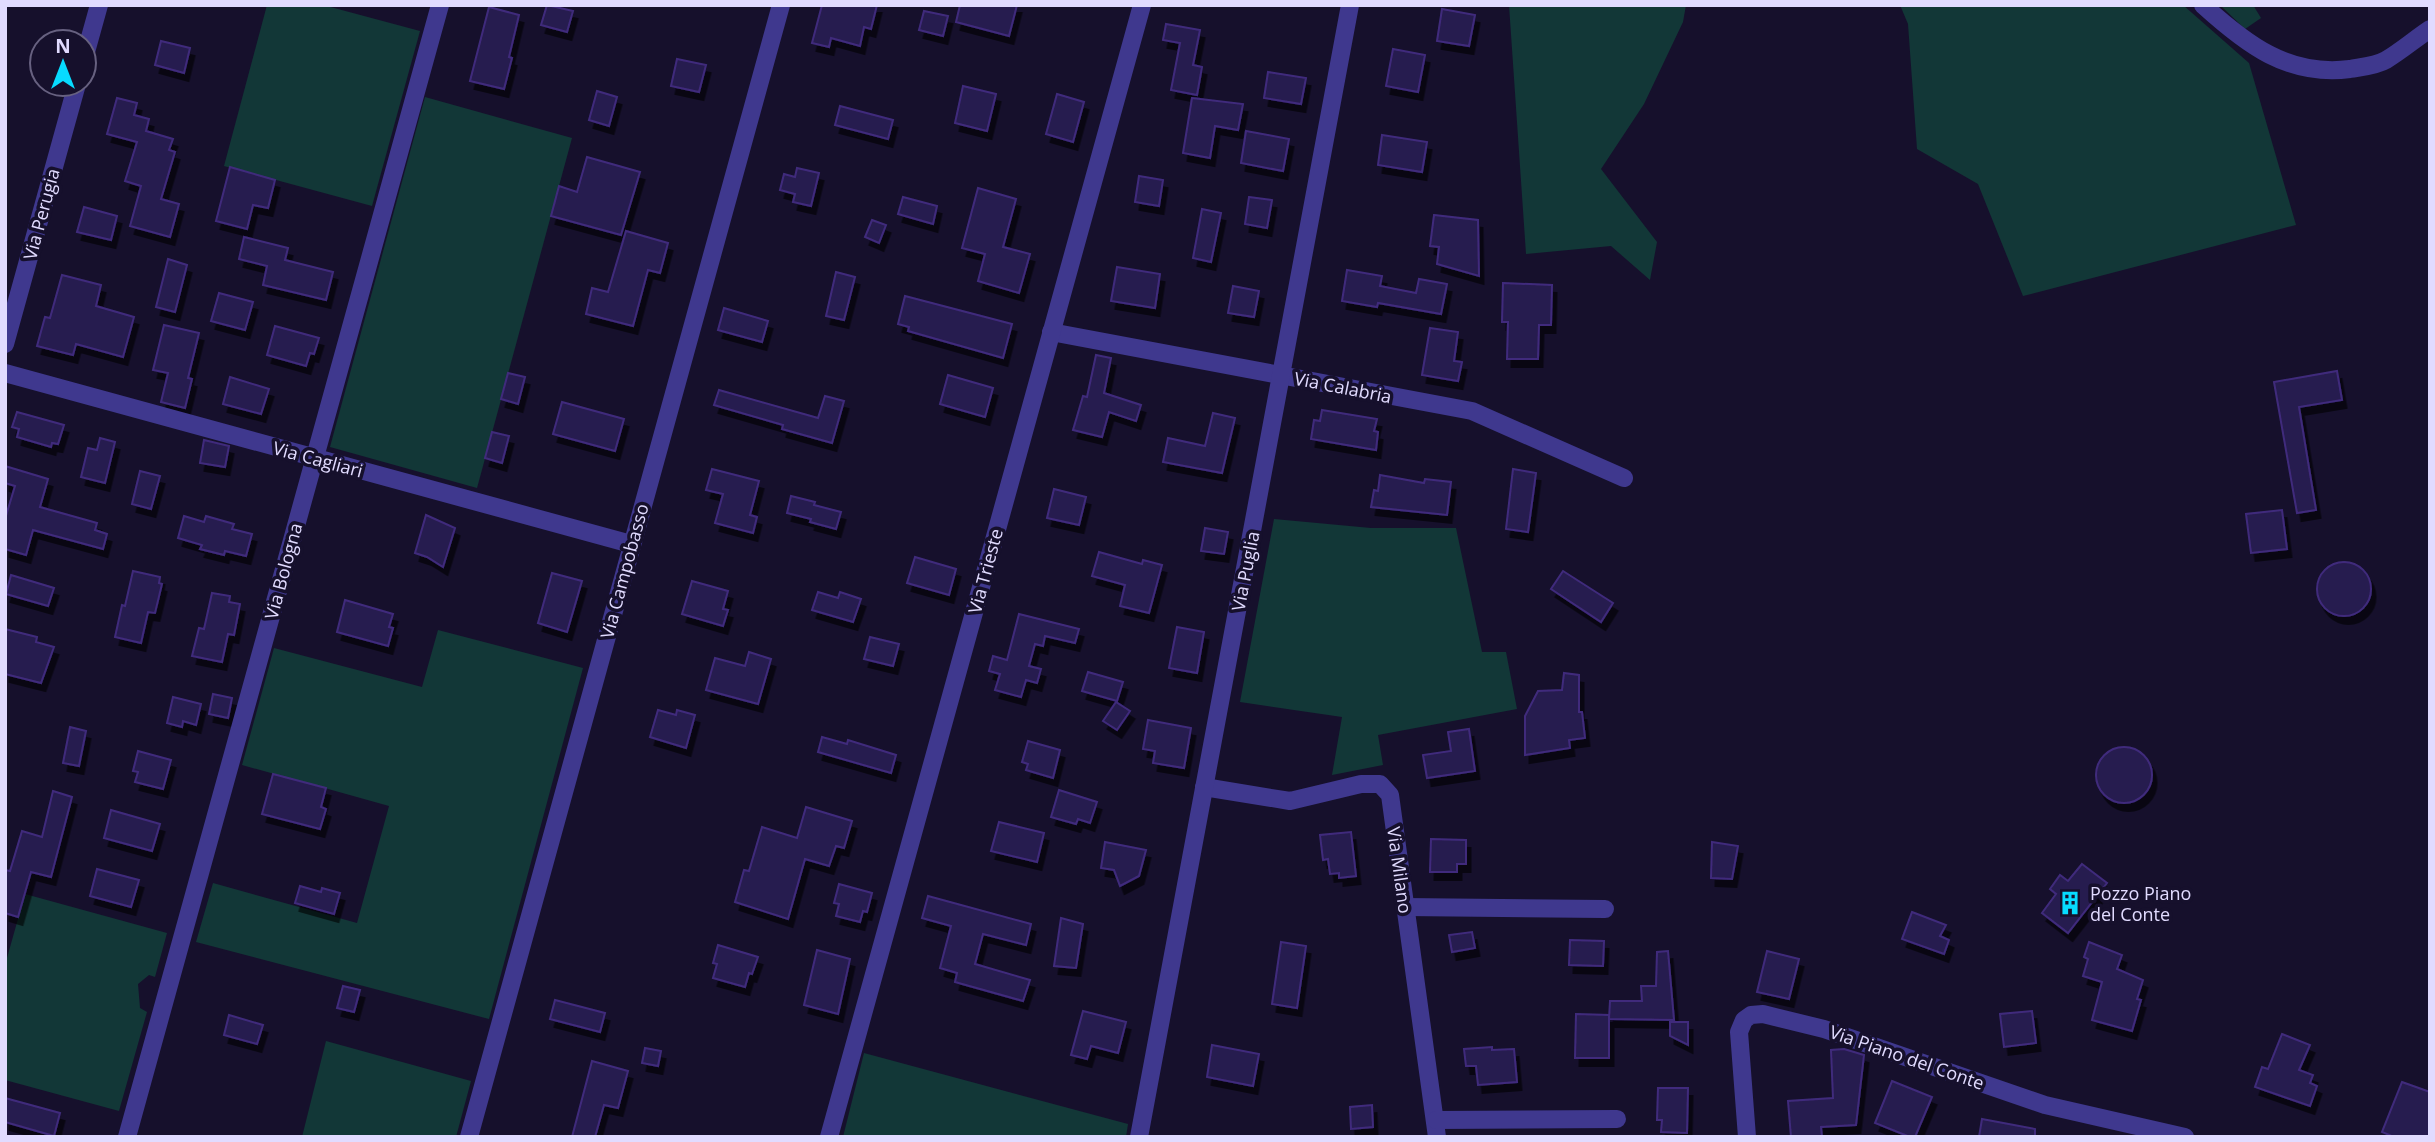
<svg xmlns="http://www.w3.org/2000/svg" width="2435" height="1142" viewBox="0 0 2435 1142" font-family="'Open Sans',sans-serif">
	<defs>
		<filter id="shadow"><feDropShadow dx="4.5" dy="8" stdDeviation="0" flood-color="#0009"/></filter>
	</defs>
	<rect width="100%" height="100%" fill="#16102c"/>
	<!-- green -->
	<g fill="#123737">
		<path d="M267 5H323L420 31 372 206 224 166Z"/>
		<path d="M1509 5H1686L1683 22 1644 104 1601 169 1657 242 1650 280 1611 246 1526 254Z"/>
		<path d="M1900 5H2183L2249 63 2296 225 2023 296 1978 184 1917 149 1908 24Z"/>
		<path d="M2220 5H2253L2261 18 2245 29Z"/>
		<path d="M425 97 572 138 477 488 330 447Z"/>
		<path d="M1274 519 1371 528H1456L1482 652H1506L1517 709 1378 735 1383 765 1332 775 1342 717 1240 702Z"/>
		<path d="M438 630 583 668 489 1019 196 942 213 883 357 923 389 806 242 765 274 648 422 687Z"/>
		<path d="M25 894 167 933 155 977 149 975 138 984 140 1008 147 1012 119 1111 5 1080V965Z"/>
		<path d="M326 1041 471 1081 456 1137H302Z"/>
		<path d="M864 1053 1128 1124 1126 1137H843Z"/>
	</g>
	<!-- building -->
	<g fill="#281b4f" stroke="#3f2c7c" stroke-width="2" filter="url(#shadow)">
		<path d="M547 5 573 11 567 32 541 25Z"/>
		<path d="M822 5H877L871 29 864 27 860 46 831 38 829 47 812 43Z"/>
		<path d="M960 5H1017L1009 36 956 22Z"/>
		<path d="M489 7 519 15 509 57 512 58 504 89 470 81Z"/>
		<path d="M1442 9 1475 15 1469 46 1437 41Z"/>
		<path d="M924 11 948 16 943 36 919 30Z"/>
		<path d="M1166 24 1200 30 1193 65 1202 67 1197 95 1171 90 1180 43 1163 40Z"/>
		<path d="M161 41 190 48 184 73 155 65Z"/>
		<path d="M1393 49 1425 55 1418 92 1386 86Z"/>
		<path d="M677 59 706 65 699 92 671 86Z"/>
		<path d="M1268 72 1306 78 1301 104 1264 98Z"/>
		<path d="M963 86 996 94 987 131 955 123Z"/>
		<path d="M597 91 617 97 609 126 589 120Z"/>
		<path d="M1057 94 1084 102 1073 142 1046 134Z"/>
		<path d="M117 98 137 103 134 115 149 119 146 131 173 139 169 150 175 152 161 199 179 204 170 237 130 226 141 186 125 181 137 142 107 134Z"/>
		<path d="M1192 98 1243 104 1238 130 1215 126 1210 158 1183 153Z"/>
		<path d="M840 106 893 120 888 139 835 125Z"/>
		<path d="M1246 131 1289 139 1283 171 1241 163Z"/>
		<path d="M1382 135 1427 142 1422 172 1378 165Z"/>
		<path d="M587 157 640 172 621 235 551 216 559 186 577 192Z"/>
		<path d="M230 167 275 180 268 208 253 205 247 229 216 221Z"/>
		<path d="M797 168 819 173 811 206 793 202 795 194 780 190 784 174 795 177Z"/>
		<path d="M1139 176 1163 180 1159 206 1135 202Z"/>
		<path d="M978 188 1016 199 1003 247 1030 254 1019 293 978 281 985 254 962 248Z"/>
		<path d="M903 197 937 206 933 224 898 214Z"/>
		<path d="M1249 197 1272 200 1267 228 1245 224Z"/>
		<path d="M84 207 117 216 111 240 77 232Z"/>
		<path d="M1202 209 1221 213 1211 262 1193 258Z"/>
		<path d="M1434 215 1478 220 1479 276 1437 264 1439 247 1430 246Z"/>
		<path d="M872 220 886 225 879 243 865 237Z"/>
		<path d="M626 231 668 243 660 273 648 270 633 326 586 314 592 288 608 292Z"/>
		<path d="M244 237 288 248 285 260 333 272 326 300 263 285 267 266 239 259Z"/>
		<path d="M168 259 187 265 175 312 156 307Z"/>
		<path d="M1117 267 1160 274 1155 308 1111 301Z"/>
		<path d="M1347 270 1382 276 1380 286 1416 293 1419 279 1447 284 1441 314 1378 303 1377 307 1342 301Z"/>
		<path d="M836 272 855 277 844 320 826 316Z"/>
		<path d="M62 275 101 285 96 306 134 317 123 357 76 344 73 355 37 346 45 317 50 318Z"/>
		<path d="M1503 283 1552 285 1551 325H1539L1538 359H1507L1508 322H1502Z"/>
		<path d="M1233 286 1259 291 1254 317 1228 313Z"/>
		<path d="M219 293 253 302 245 330 211 321Z"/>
		<path d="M905 296 1012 324 1003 358 908 331 909 327 898 324Z"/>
		<path d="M724 308 768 321 762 342 718 330Z"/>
		<path d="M164 325 199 333 188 378 192 379 185 408 161 402 168 373 153 370Z"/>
		<path d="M275 326 319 338 314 354 310 353 306 366 267 355Z"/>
		<path d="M1430 328 1458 332 1454 361 1462 362 1458 381 1422 375Z"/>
		<path d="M1096 355 1111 358 1104 393 1141 405 1136 421 1109 412 1102 437 1073 430 1083 396 1087 397Z"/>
		<path d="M2337 371 2342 400 2299 407 2316 510 2297 513 2274 382Z"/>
		<path d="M508 373 525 377 518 404 501 399Z"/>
		<path d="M948 375 993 388 985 417 940 404Z"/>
		<path d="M230 377 269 389 261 414 223 404Z"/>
		<path d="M719 390 818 418 825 396 844 401 832 443 782 429 783 425 714 405Z"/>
		<path d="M562 402 624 419 615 451 553 434Z"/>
		<path d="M1322 410 1377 419 1374 431 1378 432 1376 450 1311 439 1314 420 1320 421Z"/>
		<path d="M17 412 64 425 58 444 52 443 51 447 17 437 19 429 12 427Z"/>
		<path d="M1213 413 1235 418 1222 473 1163 462 1168 438 1205 446Z"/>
		<path d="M492 432 509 436 502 463 485 458Z"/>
		<path d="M100 438 115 442 105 483 81 477 88 448 97 450Z"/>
		<path d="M204 440 229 446 225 467 200 463Z"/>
		<path d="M5 466 48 479 40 507 97 523 95 530 107 534 103 549 33 530 26 555 5 549V519L15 486 5 483Z"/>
		<path d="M712 469 759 481 750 515 757 517 753 533 715 523 723 494 706 490Z"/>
		<path d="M1513 469 1536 473 1528 532 1506 529Z"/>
		<path d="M140 471 160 476 151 509 132 504Z"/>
		<path d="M1380 475 1424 483 1425 479 1451 482 1447 515 1371 507 1374 490 1378 491Z"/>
		<path d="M1054 489 1086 497 1079 525 1047 518Z"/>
		<path d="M791 496 815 502 814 505 841 512 836 529 810 522 811 519 787 513Z"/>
		<path d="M2282 510 2287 549 2251 553 2246 514Z"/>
		<path d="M426 515 455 528 443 567 427 557 415 553Z"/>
		<path d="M184 516 204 522 206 516 234 524 232 529 252 534 246 556 225 551 224 555 200 549 202 545 178 538Z"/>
		<path d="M1205 528 1228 532 1224 554 1201 551Z"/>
		<path d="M1099 552 1142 564 1143 560 1162 565 1149 613 1120 606 1125 585 1092 576Z"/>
		<path d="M915 557 956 569 949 595 907 583Z"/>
		<circle cx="2344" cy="589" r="27"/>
		<path d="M133 571 160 577 159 583 162 584 155 613 148 612 141 643 115 637 122 605 125 606Z"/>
		<path d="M1563 571 1613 603 1601 622 1551 589Z"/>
		<path d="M552 573 582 581 567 632 538 623Z"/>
		<path d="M11 575 54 588 48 606 6 594Z"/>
		<path d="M692 581 728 591 723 609 728 610 723 626 682 614Z"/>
		<path d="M818 592 838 598 840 592 861 599 853 622 812 610Z"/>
		<path d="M212 593 230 596 229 602 240 604 234 635 228 634 222 662 192 656 199 628 204 629Z"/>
		<path d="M345 600 393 614 389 627 393 628 388 646 337 632Z"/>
		<path d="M1019 614 1079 629 1075 643 1045 636 1043 646 1035 644 1029 666 1041 669 1037 683 1026 680 1021 697 995 690 1000 674 989 671 993 656 1007 660Z"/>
		<path d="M1177 627 1204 632 1197 673 1169 668Z"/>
		<path d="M5 629 37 637 36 642 54 647 41 683 5 674Z"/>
		<path d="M870 637 899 644 893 666 864 659Z"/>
		<path d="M749 652 771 659 758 704 706 690 715 658 745 666Z"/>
		<path d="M1088 672 1123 682 1117 701 1082 691Z"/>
		<path d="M1564 673 1579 675V712H1582L1585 738 1569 740 1570 748 1525 755V716L1538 691 1562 690Z"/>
		<path d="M213 694 232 698 228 718 209 714Z"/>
		<path d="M173 697 201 704 196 725 183 721 182 727 167 723Z"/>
		<path d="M1116 702 1130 711 1117 730 1103 721Z"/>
		<path d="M658 710 676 715 677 710 695 715 686 748 650 737Z"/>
		<path d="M1148 720 1191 728 1184 768 1153 763 1155 751 1143 749Z"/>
		<path d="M70 727 86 731 79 766 63 763Z"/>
		<path d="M1469 729 1475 771 1427 778 1423 755 1451 751 1448 732Z"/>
		<path d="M822 737 847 744 848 740 896 755 891 773 818 752Z"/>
		<path d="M1028 741 1060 750 1053 778 1026 770 1028 764 1022 762Z"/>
		<circle cx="2124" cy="775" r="28"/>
		<path d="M138 751 171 760 163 789 135 782 138 772 133 771Z"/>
		<path d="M273 774 326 788 321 807 326 809 320 829 262 814Z"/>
		<path d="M1059 790 1097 802 1090 823 1078 819 1076 824 1051 817Z"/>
		<path d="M53 791 72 797 51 877 31 872 18 917 5 913V870L10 871 22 831 42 837Z"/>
		<path d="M806 807 852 821 844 848 836 846 829 866 805 859 788 919 735 902 744 870 749 871 762 827 797 838Z"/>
		<path d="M111 810 160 824 152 851 104 838Z"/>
		<path d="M999 822 1044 833 1037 862 991 851Z"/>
		<path d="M1351 832 1356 876 1339 878V873L1330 874 1328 859 1323 860 1320 835Z"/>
		<path d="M1431 839 1466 840V864H1457V872H1430Z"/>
		<path d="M1105 842 1146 850 1139 876 1120 886 1114 870 1101 868Z"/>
		<path d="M1712 842 1738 846 1732 879 1711 878Z"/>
		<path d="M2082 864 2107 883 2068 933 2042 913 2056 894 2050 889 2060 875 2068 881Z"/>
		<path d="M97 869 139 880 131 907 90 896Z"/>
		<path d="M839 884 872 893 867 912 863 911 860 922 836 916 839 904 834 903Z"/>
		<path d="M300 886 321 892 322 888 340 893 334 914 295 903Z"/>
		<path d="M928 896 1031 924 1026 945 983 934 975 964 1030 980 1023 1001 955 982 957 973 940 968 951 926 922 918Z"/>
		<path d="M1912 912 1946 925 1940 936 1949 940 1944 954 1902 939Z"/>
		<path d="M1061 918 1083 924 1076 968 1054 966Z"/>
		<path d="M1472 932 1475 948 1452 952 1449 935Z"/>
		<path d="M1570 940 1604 941 1603 966 1569 965Z"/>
		<path d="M1281 942 1306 946 1297 1008 1272 1004Z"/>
		<path d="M2089 942 2122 955 2117 969 2143 980 2137 999 2141 1000 2132 1031 2092 1020 2102 982 2083 976 2088 959 2084 957Z"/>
		<path d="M718 945 758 957 752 974 749 973 745 987 713 978 717 964 713 963Z"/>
		<path d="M817 950 850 959 838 1014 804 1005Z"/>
		<path d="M1668 951 1674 1020 1609 1019 1610 1001H1642L1641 986H1656L1657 952Z"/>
		<path d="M1767 951 1799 959 1789 999 1757 992Z"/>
		<path d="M343 986 360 990 354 1012 337 1008Z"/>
		<path d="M555 1000 605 1013 600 1032 550 1019Z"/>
		<path d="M1083 1011 1126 1022 1118 1053 1091 1046 1087 1059 1071 1055Z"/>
		<path d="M2032 1011 2036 1043 2004 1047 2000 1014Z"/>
		<path d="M1576 1014 1609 1015V1058H1575Z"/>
		<path d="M229 1015 263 1025 257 1044 224 1035Z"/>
		<path d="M1670 1022H1688V1045L1670 1036Z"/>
		<path d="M2282 1034 2310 1045 2299 1070 2313 1075 2310 1083 2317 1086 2310 1106 2255 1087 2262 1067 2268 1069Z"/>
		<path d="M1212 1045 1259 1054 1253 1086 1207 1077Z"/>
		<path d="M1492 1047V1050L1514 1049 1517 1082 1478 1085 1476 1066H1466L1464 1049Z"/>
		<path d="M645 1048 661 1051 658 1066 642 1063Z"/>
		<path d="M1844 1049 1864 1055 1856 1125 1821 1127 1822 1137H1791L1788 1101 1833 1098 1831 1050Z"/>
		<path d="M592 1061 628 1071 618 1108 604 1105 595 1137H572Z"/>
		<path d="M1892 1081 1932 1097 1915 1137H1910L1875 1123Z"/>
		<path d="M2402 1082 2430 1092V1137H2394L2382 1132Z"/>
		<path d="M1658 1088H1688L1687 1133 1661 1132 1662 1120H1657Z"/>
		<path d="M5 1098 60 1113 54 1136 5 1122Z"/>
		<path d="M1372 1105 1373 1127 1351 1129 1350 1107Z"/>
		<path d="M1982 1119 2035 1129V1137H1979Z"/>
	</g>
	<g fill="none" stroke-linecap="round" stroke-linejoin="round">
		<!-- minor -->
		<g stroke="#3f388e" stroke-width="18">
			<path d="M2203 5C2246 44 2288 77 2350 69 2361 67 2376 66 2386 60 2401 51 2415 39 2430 29"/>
			<path d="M84 59 99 5"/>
			<path d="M1051 332 1472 411 1624 478"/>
			<path d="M5 344 77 84"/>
			<path d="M5 373 631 544"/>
			<path d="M1204 787 1290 801 1361 784H1380L1390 795 1437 1137"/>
			<path d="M1404 907 1605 909"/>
			<path d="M1436 1120 1617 1119"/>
			<path d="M127 1137 440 5"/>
			<path d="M469 1137 781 5"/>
			<path d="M829 1137 1142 5"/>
			<path d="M1139 1137 1350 5"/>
			<path d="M1747 1137 1739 1032 1744 1020 1751 1015 1763 1014 1824 1029 2045 1105 2185 1137"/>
		</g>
	</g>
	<!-- icons -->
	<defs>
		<g id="building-bare" transform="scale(1.89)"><path d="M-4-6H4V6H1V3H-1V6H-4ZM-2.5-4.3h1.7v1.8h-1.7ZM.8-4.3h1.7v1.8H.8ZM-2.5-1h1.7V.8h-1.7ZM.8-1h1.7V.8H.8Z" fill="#07dbff" stroke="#16102c" stroke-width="2.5" paint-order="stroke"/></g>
	</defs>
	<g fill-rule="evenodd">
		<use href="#building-bare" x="2070" y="903"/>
	</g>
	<g text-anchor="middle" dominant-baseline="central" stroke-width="7" stroke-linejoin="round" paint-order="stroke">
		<!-- street labels -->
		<g font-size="18" fill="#e1dbff" stroke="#16102c">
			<text transform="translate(41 214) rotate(-75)">Via Perugia</text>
			<text transform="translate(1343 387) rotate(11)">Via Calabria</text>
			<text transform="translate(318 459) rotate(15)">Via Cagliari</text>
			<text transform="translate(283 571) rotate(-75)">Via Bologna</text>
			<text transform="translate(624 571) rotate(-75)">Via Campobasso</text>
			<text transform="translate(985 571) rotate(-75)">Via Trieste</text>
			<text transform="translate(1245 571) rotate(-79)">Via Puglia</text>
			<text transform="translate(1400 870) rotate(82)">Via Milano</text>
			<text transform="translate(1907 1057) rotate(19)">Via Piano del Conte</text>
		</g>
		<!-- poi labels -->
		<g font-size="18" fill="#e1dbff" stroke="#16102c" text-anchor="start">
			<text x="2090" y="893">Pozzo Piano<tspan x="2090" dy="21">del Conte</tspan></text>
		</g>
	</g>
	<!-- border -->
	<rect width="2435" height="1142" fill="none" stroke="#e1dbff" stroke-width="14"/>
	<!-- north arrow -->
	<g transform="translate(63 63)"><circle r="33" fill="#16102c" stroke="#676180" stroke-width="2"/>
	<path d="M0-5L12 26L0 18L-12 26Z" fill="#07dbff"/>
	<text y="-10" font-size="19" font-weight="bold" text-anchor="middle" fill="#e1dbff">N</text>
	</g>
</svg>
